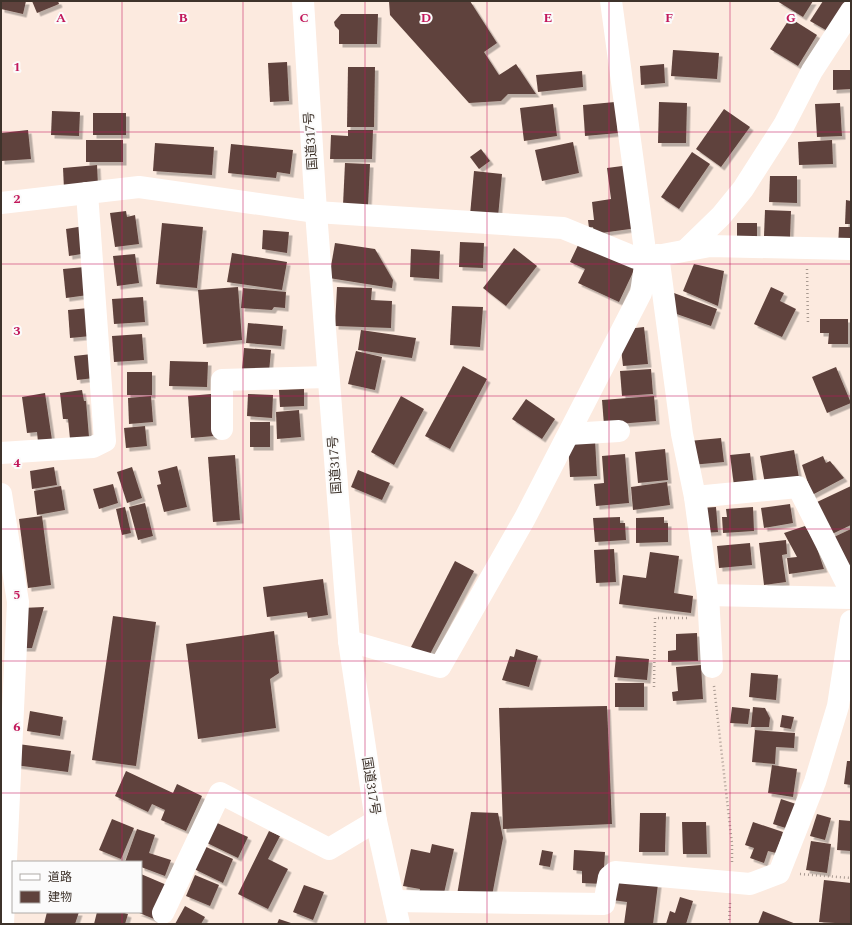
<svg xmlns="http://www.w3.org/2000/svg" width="852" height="925" viewBox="0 0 852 925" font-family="Spectral,'Noto Sans JP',serif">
	<defs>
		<filter id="shadow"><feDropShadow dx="3.5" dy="3.5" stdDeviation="0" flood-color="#0004"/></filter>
	</defs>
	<rect width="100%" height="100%" fill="#fceadf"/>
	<!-- building -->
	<g fill="#5f423c" filter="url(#shadow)">
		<path d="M1 1H26L23 14 1 9Z"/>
		<path d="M32 1H58L59 4 37 13Z"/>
		<path d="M389 1H470L497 43 484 52 499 75 516 64 536 94H508L501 101 469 103 390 15Z"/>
		<path d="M777 1H813L803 17Z"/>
		<path d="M823 1H843L849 5 831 33 810 21Z"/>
		<path d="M341 14H378L377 44H339V30L335 26 334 22Z"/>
		<path d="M790 18 817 35 798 66 770 49Z"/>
		<path d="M673 50 719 53 717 79 671 76Z"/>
		<path d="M287 62 289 101 270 102 268 63Z"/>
		<path d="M664 64 665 83 641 85 640 66Z"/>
		<path d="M348 67H375L374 127H347Z"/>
		<path d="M833 70H851V89L833 90Z"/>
		<path d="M582 71 583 87 538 92 536 75Z"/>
		<path d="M615 102 618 133 585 136 583 105Z"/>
		<path d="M659 102 687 103 686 143H658Z"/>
		<path d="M840 103 842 136 817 137 815 104Z"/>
		<path d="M553 104 557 136 524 141 520 108Z"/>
		<path d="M724 109 750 127 721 167 696 149Z"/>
		<path d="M52 111 80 112 79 136 51 135Z"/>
		<rect x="93" y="113" width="33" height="22"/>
		<path d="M28 130 31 159 1 161V133Z"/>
		<path d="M348 130H373L372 159H330L331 135 348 136Z"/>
		<rect x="86" y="140" width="37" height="22"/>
		<path d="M832 140 833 164 799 165 798 142Z"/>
		<path d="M573 142 579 173 542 181 535 150Z"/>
		<path d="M155 143 214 147 212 175 153 171Z"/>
		<path d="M231 144 293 150 290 174 277 172 276 178 228 173Z"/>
		<path d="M481 149 490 161 479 169 470 157Z"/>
		<path d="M692 152 710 164 679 209 661 197Z"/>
		<path d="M345 163 370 164 368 206 343 205Z"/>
		<path d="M97 165 98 186 64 189 63 168Z"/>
		<path d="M630 165 637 228 594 234 593 227 589 228 588 220H594L592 202 611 199 607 168Z"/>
		<path d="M474 171 502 174 498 217 470 215Z"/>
		<path d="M770 176H797V203L769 202Z"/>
		<path d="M846 200 851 201V224H845Z"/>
		<path d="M765 210 791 211 790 237 764 236Z"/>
		<path d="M126 211 127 217 135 215 139 244 115 247 110 213Z"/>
		<path d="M162 223 203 227 197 288 156 284Z"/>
		<rect x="737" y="223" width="20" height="21"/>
		<path d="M84 226 88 253 69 256 66 229Z"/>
		<path d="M839 227H851V248L838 247Z"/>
		<path d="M263 230 289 232 287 253 262 249Z"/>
		<path d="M460 242 484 243 483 268 459 267Z"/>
		<path d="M335 243 375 249 393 280 392 288 329 278Z"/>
		<path d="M579 243 635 268 619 302 578 283 585 269 570 262Z"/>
		<path d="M514 248 537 266 506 306 483 288Z"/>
		<path d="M411 249 440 251 439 279 410 277Z"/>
		<path d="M232 253 287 262 282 290 227 282Z"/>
		<path d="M135 254 139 283 117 286 113 256Z"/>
		<path d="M694 264 724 271 718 306 683 291Z"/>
		<path d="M85 267 88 295 66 298 63 269Z"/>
		<path d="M238 287 242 340 203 344 198 290Z"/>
		<path d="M337 287 372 288 371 300 392 301 391 328 335 326Z"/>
		<path d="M771 287 784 293 780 301 796 309 782 337 754 324Z"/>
		<path d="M243 288 286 292 285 308 274 307 272 310 241 308Z"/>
		<path d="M674 293 717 309 711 326 668 311Z"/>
		<path d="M143 297 145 322 114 324 112 299Z"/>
		<path d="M452 306 483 307 480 347 450 345Z"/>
		<path d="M89 308 91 336 70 338 68 310Z"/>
		<path d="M820 319H848V344H828L829 333H820Z"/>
		<path d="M248 323 283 326 281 346 246 343Z"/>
		<path d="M644 327 648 364 623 366 620 340 627 329Z"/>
		<path d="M361 330 416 338 412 358 358 350Z"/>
		<path d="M142 334 144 360 114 362 112 336Z"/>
		<path d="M244 348 271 350 269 372 242 370Z"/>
		<path d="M356 351 382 357 375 390 348 384Z"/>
		<path d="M92 354 94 378 77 380 74 356Z"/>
		<path d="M170 361 208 362 207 387 169 386Z"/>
		<path d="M463 366 487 379 450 449 425 436Z"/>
		<path d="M836 367 851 403 827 413 812 377Z"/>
		<path d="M651 369 653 394 622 396 620 371Z"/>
		<rect x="127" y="372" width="25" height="23"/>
		<path d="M304 389V406L280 407 279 390Z"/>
		<path d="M82 390 84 401H86L89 437 70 439 68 419H63L60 393Z"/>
		<path d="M45 393 52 440 38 442 37 432 27 433 22 397Z"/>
		<path d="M211 394 214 436 191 438 188 396Z"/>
		<path d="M248 394 273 395 272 418 247 416Z"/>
		<path d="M151 396 153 422 129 424 128 398Z"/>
		<path d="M401 396 424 409 394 465 371 452Z"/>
		<path d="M654 396 656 421 604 425 602 400Z"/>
		<path d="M526 399 555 419 542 439 512 419Z"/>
		<path d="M299 410 301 437 277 439 276 412Z"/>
		<rect x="250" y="422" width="20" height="25"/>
		<path d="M145 426 147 446 126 448 124 428Z"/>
		<path d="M721 438 724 462 691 465 689 441Z"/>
		<path d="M595 440 597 476 570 477 568 441Z"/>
		<path d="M665 449 668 480 638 483 635 452Z"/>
		<path d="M794 450 799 478 765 484 760 456Z"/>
		<path d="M750 453 754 484 734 486 730 455Z"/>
		<path d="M625 454 629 503 596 506 594 484 604 483 602 456Z"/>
		<path d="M235 455 240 520 213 522 208 457Z"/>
		<path d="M823 456 826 463 830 461 844 478 812 495 802 465Z"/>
		<path d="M177 466 187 507 164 512 157 485 161 484 158 471Z"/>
		<path d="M54 467 57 485 32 489 30 471Z"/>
		<path d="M132 467 142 498 127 503 117 472Z"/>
		<path d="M358 470 390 483 382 500 351 487Z"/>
		<path d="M667 482 670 505 633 510 631 487Z"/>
		<path d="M113 484 118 503 99 509 93 489Z"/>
		<path d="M61 486 65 510 37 515 34 491Z"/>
		<path d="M851 486V525L832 534 817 502Z"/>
		<path d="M145 503 153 536 138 540 129 507Z"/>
		<path d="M790 504 793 523 764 528 761 508Z"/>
		<path d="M125 507 131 533 122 535 116 509Z"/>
		<path d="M716 507 718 532 703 533 701 508Z"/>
		<path d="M753 507 754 531 723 533 722 517H727L726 509Z"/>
		<path d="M42 516 51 585 28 588 19 519Z"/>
		<path d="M620 517V523H625L626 540 595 542 593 518Z"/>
		<path d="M664 517V523H668V542L636 543V518Z"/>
		<path d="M805 526 816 545 824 569 789 574 787 558 797 557 784 533Z"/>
		<path d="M851 529V575L834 537Z"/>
		<path d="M786 540 787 554 782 555 786 582 764 585 759 543Z"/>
		<path d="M750 543 752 565 719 568 717 546Z"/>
		<path d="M614 549 616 582 596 583 594 550Z"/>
		<path d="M650 552 679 556 674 593 693 596 691 613 619 604 623 575 646 578Z"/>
		<path d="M455 561 474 571 429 656 411 647Z"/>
		<path d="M323 579 328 615 308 618 307 612 267 617 263 587Z"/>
		<path d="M44 607 32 648H20L22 608Z"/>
		<path d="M113 616 156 622 136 766 92 760Z"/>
		<path d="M274 631 279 673 270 679 276 728 198 739 186 644Z"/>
		<path d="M697 633 698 661 668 662V651L676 650V634Z"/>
		<path d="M516 649 538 656 529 687 502 680 510 656 514 657Z"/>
		<path d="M616 656 649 659 647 680 614 677Z"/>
		<path d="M701 665 703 699 673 701 672 692 678 691 676 667Z"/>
		<path d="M751 673 778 675 776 700 749 697Z"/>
		<rect x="615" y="683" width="29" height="24"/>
		<path d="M607 706 612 824 503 829 499 708Z"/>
		<path d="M732 707 750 709 748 724 730 723Z"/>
		<path d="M753 707 765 708 770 718 769 727H751Z"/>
		<path d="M30 711 63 717 60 736 27 731Z"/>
		<path d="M782 715 794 717 791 729 780 727Z"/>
		<path d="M755 730 795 733 794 748 776 747 775 764 752 762Z"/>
		<path d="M18 744 71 751 68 772 15 765Z"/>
		<path d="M847 761H851V785L844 784Z"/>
		<path d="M772 765 797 769 793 797 768 793Z"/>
		<path d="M126 771 173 793 177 784 202 796 186 831 161 820 165 810 152 804 148 812 115 796Z"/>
		<path d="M781 799 799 805 792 830 773 824Z"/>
		<path d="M471 812 498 813 503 838 491 901 457 895Z"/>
		<path d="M640 813H666L665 852H639Z"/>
		<path d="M817 814 831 818 825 840 810 836Z"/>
		<path d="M112 819 134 828 121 859 99 850Z"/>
		<path d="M839 820 851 821V851L837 850Z"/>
		<path d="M215 822 248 837 238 858 205 842Z"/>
		<path d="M682 822H706L707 854H683Z"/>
		<path d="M753 822 783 832 776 853 768 851 764 863 750 858 754 848 745 845Z"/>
		<path d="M137 829 155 835 149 853 171 860 165 876 141 867V862H125Z"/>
		<path d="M269 831 280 836 268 859 288 869 268 909 238 894Z"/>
		<path d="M811 841 831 844 827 873 806 870Z"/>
		<path d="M432 844 454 849 442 902 418 897 420 889 403 886 411 849 430 853Z"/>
		<path d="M204 846 233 859 223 883 194 869Z"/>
		<path d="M542 850 553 852 550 867 539 865Z"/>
		<path d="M574 850 605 852 603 884 582 883V871L573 870Z"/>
		<path d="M141 874 169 886 154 919 137 912H141Z"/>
		<path d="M195 875 219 885 210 906 186 896Z"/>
		<path d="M614 880 658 884 653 924H624L627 902 612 900Z"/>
		<path d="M824 880 851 883V924L819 922Z"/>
		<path d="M304 885 324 892 313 920 293 912Z"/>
		<path d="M680 897 693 901 686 924H666L670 911 675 913Z"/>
		<path d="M185 906 205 917 201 924H175Z"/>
		<path d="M763 911 796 924H758Z"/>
		<path d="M47 912H79L75 924H44Z"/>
		<path d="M97 912H121L128 914 125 924H94Z"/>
		<path d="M279 919 294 924H277Z"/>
	</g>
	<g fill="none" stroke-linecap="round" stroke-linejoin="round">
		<!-- path -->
		<g stroke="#a99a91" stroke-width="2.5" stroke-dasharray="1 3" stroke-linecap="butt">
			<path d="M807 269 808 325"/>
			<path d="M714 686 732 844V862"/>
			<path d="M654 687 655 618H689"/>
			<path d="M800 874 851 878"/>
			<path d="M729 924 730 903"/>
		</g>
		<!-- street -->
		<g stroke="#fff" stroke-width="22">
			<path d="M1 203 139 187 316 212 563 228 636 258H646L710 246 851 249"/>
			<path d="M686 250 721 216 743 189 784 125 812 71 851 11"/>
			<path d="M658 255 682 434 695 497 708 595 851 598"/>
			<path d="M222 429V380L328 377"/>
			<path d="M569 434 619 431"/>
			<path d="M1 453 93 447 105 441 87 193"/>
			<path d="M1 494 18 602 3 924"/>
			<path d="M695 497 798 487 851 592"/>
			<path d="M708 595 712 667"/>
			<path d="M349 641 440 667 525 518 641 293 646 258 611 1"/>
			<path d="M394 901 604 904 609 877 615 872 750 884 779 873 815 782 838 706 851 621"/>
			<path d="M163 913 220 793 329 849 376 821"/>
		</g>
		<!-- highway -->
		<path stroke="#fff" stroke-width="22" d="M303 1 316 212 349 641 376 821 399 924"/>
	</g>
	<!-- grid -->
	<path fill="none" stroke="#c2185b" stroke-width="1" stroke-opacity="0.55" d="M122 1V862M243 1V924M365 1V924M487 1V924M609 1V924M730 1V924M1 132H851M1 264H851M1 396H851M1 529H851M1 661H851M1 793H851M122 912V924"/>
	<g text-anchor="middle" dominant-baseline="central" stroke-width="4" stroke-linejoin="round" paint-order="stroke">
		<!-- street labels -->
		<g font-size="13" fill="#3e332b" stroke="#fbfbfb">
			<text transform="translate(311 141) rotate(-94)">国道317号</text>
			<text transform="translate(335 465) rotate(-94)">国道317号</text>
			<text transform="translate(371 786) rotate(81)">国道317号</text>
		</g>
	</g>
	<g font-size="13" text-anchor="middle" font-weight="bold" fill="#c2185b" stroke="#fbfbfb" stroke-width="4" stroke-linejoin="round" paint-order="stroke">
		<text x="61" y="22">A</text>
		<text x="183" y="22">B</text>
		<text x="304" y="22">C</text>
		<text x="426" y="22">D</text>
		<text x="548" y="22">E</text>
		<text x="669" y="22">F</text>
		<text x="791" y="22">G</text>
		<text x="17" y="71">1</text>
		<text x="17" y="203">2</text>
		<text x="17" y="335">3</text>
		<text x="17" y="467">4</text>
		<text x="17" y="599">5</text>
		<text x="17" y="731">6</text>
	</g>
	<!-- border -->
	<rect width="852" height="925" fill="none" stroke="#3e332b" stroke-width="4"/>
	<!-- legend -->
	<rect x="12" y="861" width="130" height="52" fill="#fbfbfb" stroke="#afaba8"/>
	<rect x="20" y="874" width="20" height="6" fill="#ffffff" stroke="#afaba8"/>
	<text x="48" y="881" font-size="12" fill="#3e332b">道路</text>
	<rect x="20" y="891" width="20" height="12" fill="#5f423c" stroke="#afaba8"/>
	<text x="48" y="901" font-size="12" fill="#3e332b">建物</text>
</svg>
